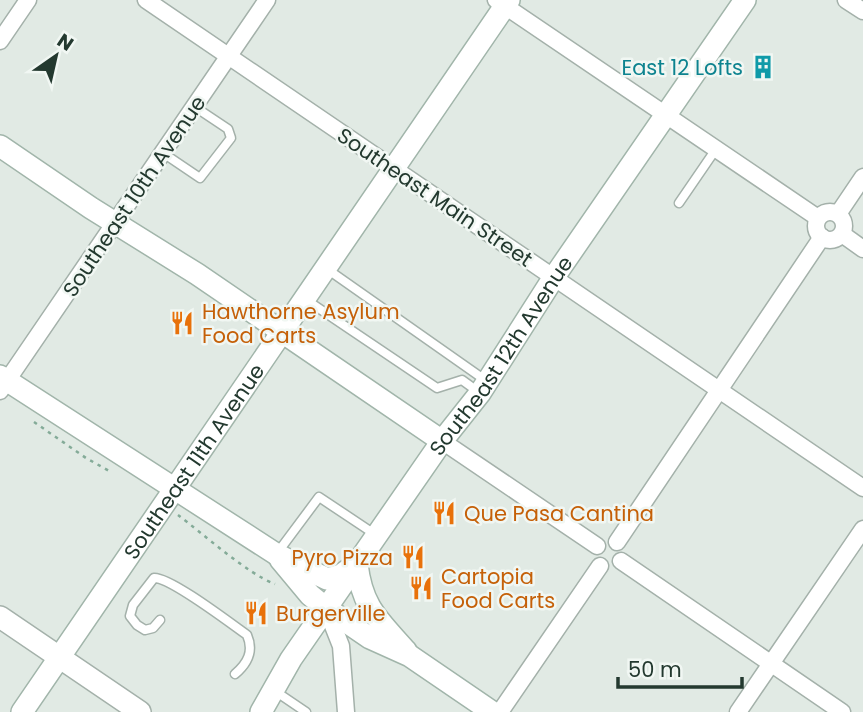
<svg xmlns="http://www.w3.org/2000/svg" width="863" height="712" viewBox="0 0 863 712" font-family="Poppins,sans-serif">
	<rect width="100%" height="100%" fill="#e1eae4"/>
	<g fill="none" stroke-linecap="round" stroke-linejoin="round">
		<!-- service casing -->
		<g stroke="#a4b1aa" stroke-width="11">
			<g id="service">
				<path d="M163 153 200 178 231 138 228 129 195 107"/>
				<path d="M679 203 716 149"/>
				<path d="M327 269 485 380"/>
				<path d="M305 299 437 388 462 380 480 393"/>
				<path d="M278 552 319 497 376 535"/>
				<path d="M160 620 153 628 145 630 137 625 130 616 133 605 154 578C170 577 230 623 247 635 254 651 248 663 235 674"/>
				<path d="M275 691 306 712"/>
			</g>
		</g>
		<!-- minor casing -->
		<g stroke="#a4b1aa" stroke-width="19">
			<g id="minor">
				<path d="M146 0 863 488"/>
				<path d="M496 0 818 218"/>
				<path d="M846 0 863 11"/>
				<path d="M0 41 28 0"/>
				<circle cx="830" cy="226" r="14"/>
				<path d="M838 214 863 177"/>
				<path d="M842 234 863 249"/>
				<path d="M0 391 267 0"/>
				<path d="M442 441 597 546"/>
				<path d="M617 542 822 237"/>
				<path d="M621 561 842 712"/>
				<path d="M326 608 341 646 346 712"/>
				<path d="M500 712 600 566"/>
				<path d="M738 712 863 529"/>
			</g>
		</g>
		<!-- tertiary casing -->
		<g stroke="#a4b1aa" stroke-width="24">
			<path id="tertiary" d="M0 617 140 712"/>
		</g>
		<!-- secondary casing -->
		<g stroke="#a1b5aa" stroke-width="24">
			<g id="secondary">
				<path d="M0 146 91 208 197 274 442 441"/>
				<path d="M0 376 276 554 327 579 341 575 352 567"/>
				<path d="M280 559 310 595 326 608 370 638 410 656 492 712"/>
				<path d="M357 564C362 608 379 620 406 651"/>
				<path id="s1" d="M22 712 509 0"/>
				<path id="s2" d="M261 712 291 659 442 441 480 393 554 277 745 0"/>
			</g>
		</g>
		<!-- path -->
		<g stroke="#84ab98" stroke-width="2.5" stroke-dasharray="3.5 5" stroke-linecap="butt">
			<path d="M34 422 86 458 111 472"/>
			<path d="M178 515C202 533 249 575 275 584"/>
		</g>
		<!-- service -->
		<use href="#service" stroke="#fff" stroke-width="8"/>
		<!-- minor -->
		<use href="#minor" stroke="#fff" stroke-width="16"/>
		<!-- tertiary -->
		<use href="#tertiary" stroke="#fff" stroke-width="21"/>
		<!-- secondary -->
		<use href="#secondary" stroke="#fff" stroke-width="21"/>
	</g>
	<!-- icons -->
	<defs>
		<g id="building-bare" transform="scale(1.89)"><path d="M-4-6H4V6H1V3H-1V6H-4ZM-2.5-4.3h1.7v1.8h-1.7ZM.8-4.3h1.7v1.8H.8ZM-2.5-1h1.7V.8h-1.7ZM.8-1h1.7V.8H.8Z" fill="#0f9aa8" stroke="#f1f7f3" stroke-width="2.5" paint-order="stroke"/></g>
		<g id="restaurant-bare" transform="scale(1.89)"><path d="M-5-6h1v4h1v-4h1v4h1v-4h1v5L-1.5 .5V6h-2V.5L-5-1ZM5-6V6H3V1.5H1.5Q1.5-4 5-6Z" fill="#e8710a" stroke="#f1f7f3" stroke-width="2.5" paint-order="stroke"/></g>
	</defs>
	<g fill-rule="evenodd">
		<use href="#building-bare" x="763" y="67"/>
		<use href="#restaurant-bare" x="182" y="323"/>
		<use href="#restaurant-bare" x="444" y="513"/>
		<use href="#restaurant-bare" x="413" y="557"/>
		<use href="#restaurant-bare" x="421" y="588"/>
		<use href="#restaurant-bare" x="256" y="613"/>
	</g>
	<g text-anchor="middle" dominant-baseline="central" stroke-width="5" stroke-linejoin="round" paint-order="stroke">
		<!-- culture labels -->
		<g font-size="21" fill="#0d838f" stroke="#f1f7f3" text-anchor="end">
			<text x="743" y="67">East 12 Lofts</text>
		</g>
		<!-- street labels -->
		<g font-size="21" fill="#23392f" stroke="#f1f7f3">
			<text transform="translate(134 196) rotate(-56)">Southeast 10th Avenue</text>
			<text transform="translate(435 197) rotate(34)">Southeast Main Street</text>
			<text stroke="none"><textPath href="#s2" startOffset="430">Southeast 12th Avenue</textPath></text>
			<text stroke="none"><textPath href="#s1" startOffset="304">Southeast 11th Avenue</textPath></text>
		</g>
		<!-- food labels -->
		<g font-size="21" fill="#c56008" stroke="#f1f7f3" text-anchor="start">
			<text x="202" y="311">Hawthorne Asylum<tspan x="202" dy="24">Food Carts</tspan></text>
			<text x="464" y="513">Que Pasa Cantina</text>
			<text x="393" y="557" text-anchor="end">Pyro Pizza</text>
			<text x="441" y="576">Cartopia<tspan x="441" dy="24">Food Carts</tspan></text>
			<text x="276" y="613">Burgerville</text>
		</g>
	</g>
	<!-- north arrow -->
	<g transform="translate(56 56) rotate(34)" stroke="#f1f7f3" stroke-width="5" paint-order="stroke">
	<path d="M0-5L12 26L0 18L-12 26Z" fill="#23392f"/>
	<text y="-10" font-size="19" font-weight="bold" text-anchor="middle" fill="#23392f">N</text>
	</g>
	<!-- scale -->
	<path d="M618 677v10h124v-10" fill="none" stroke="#23392f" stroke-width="3.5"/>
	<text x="628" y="677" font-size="21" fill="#23392f" stroke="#f1f7f3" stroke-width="5" paint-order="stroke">50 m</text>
</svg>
